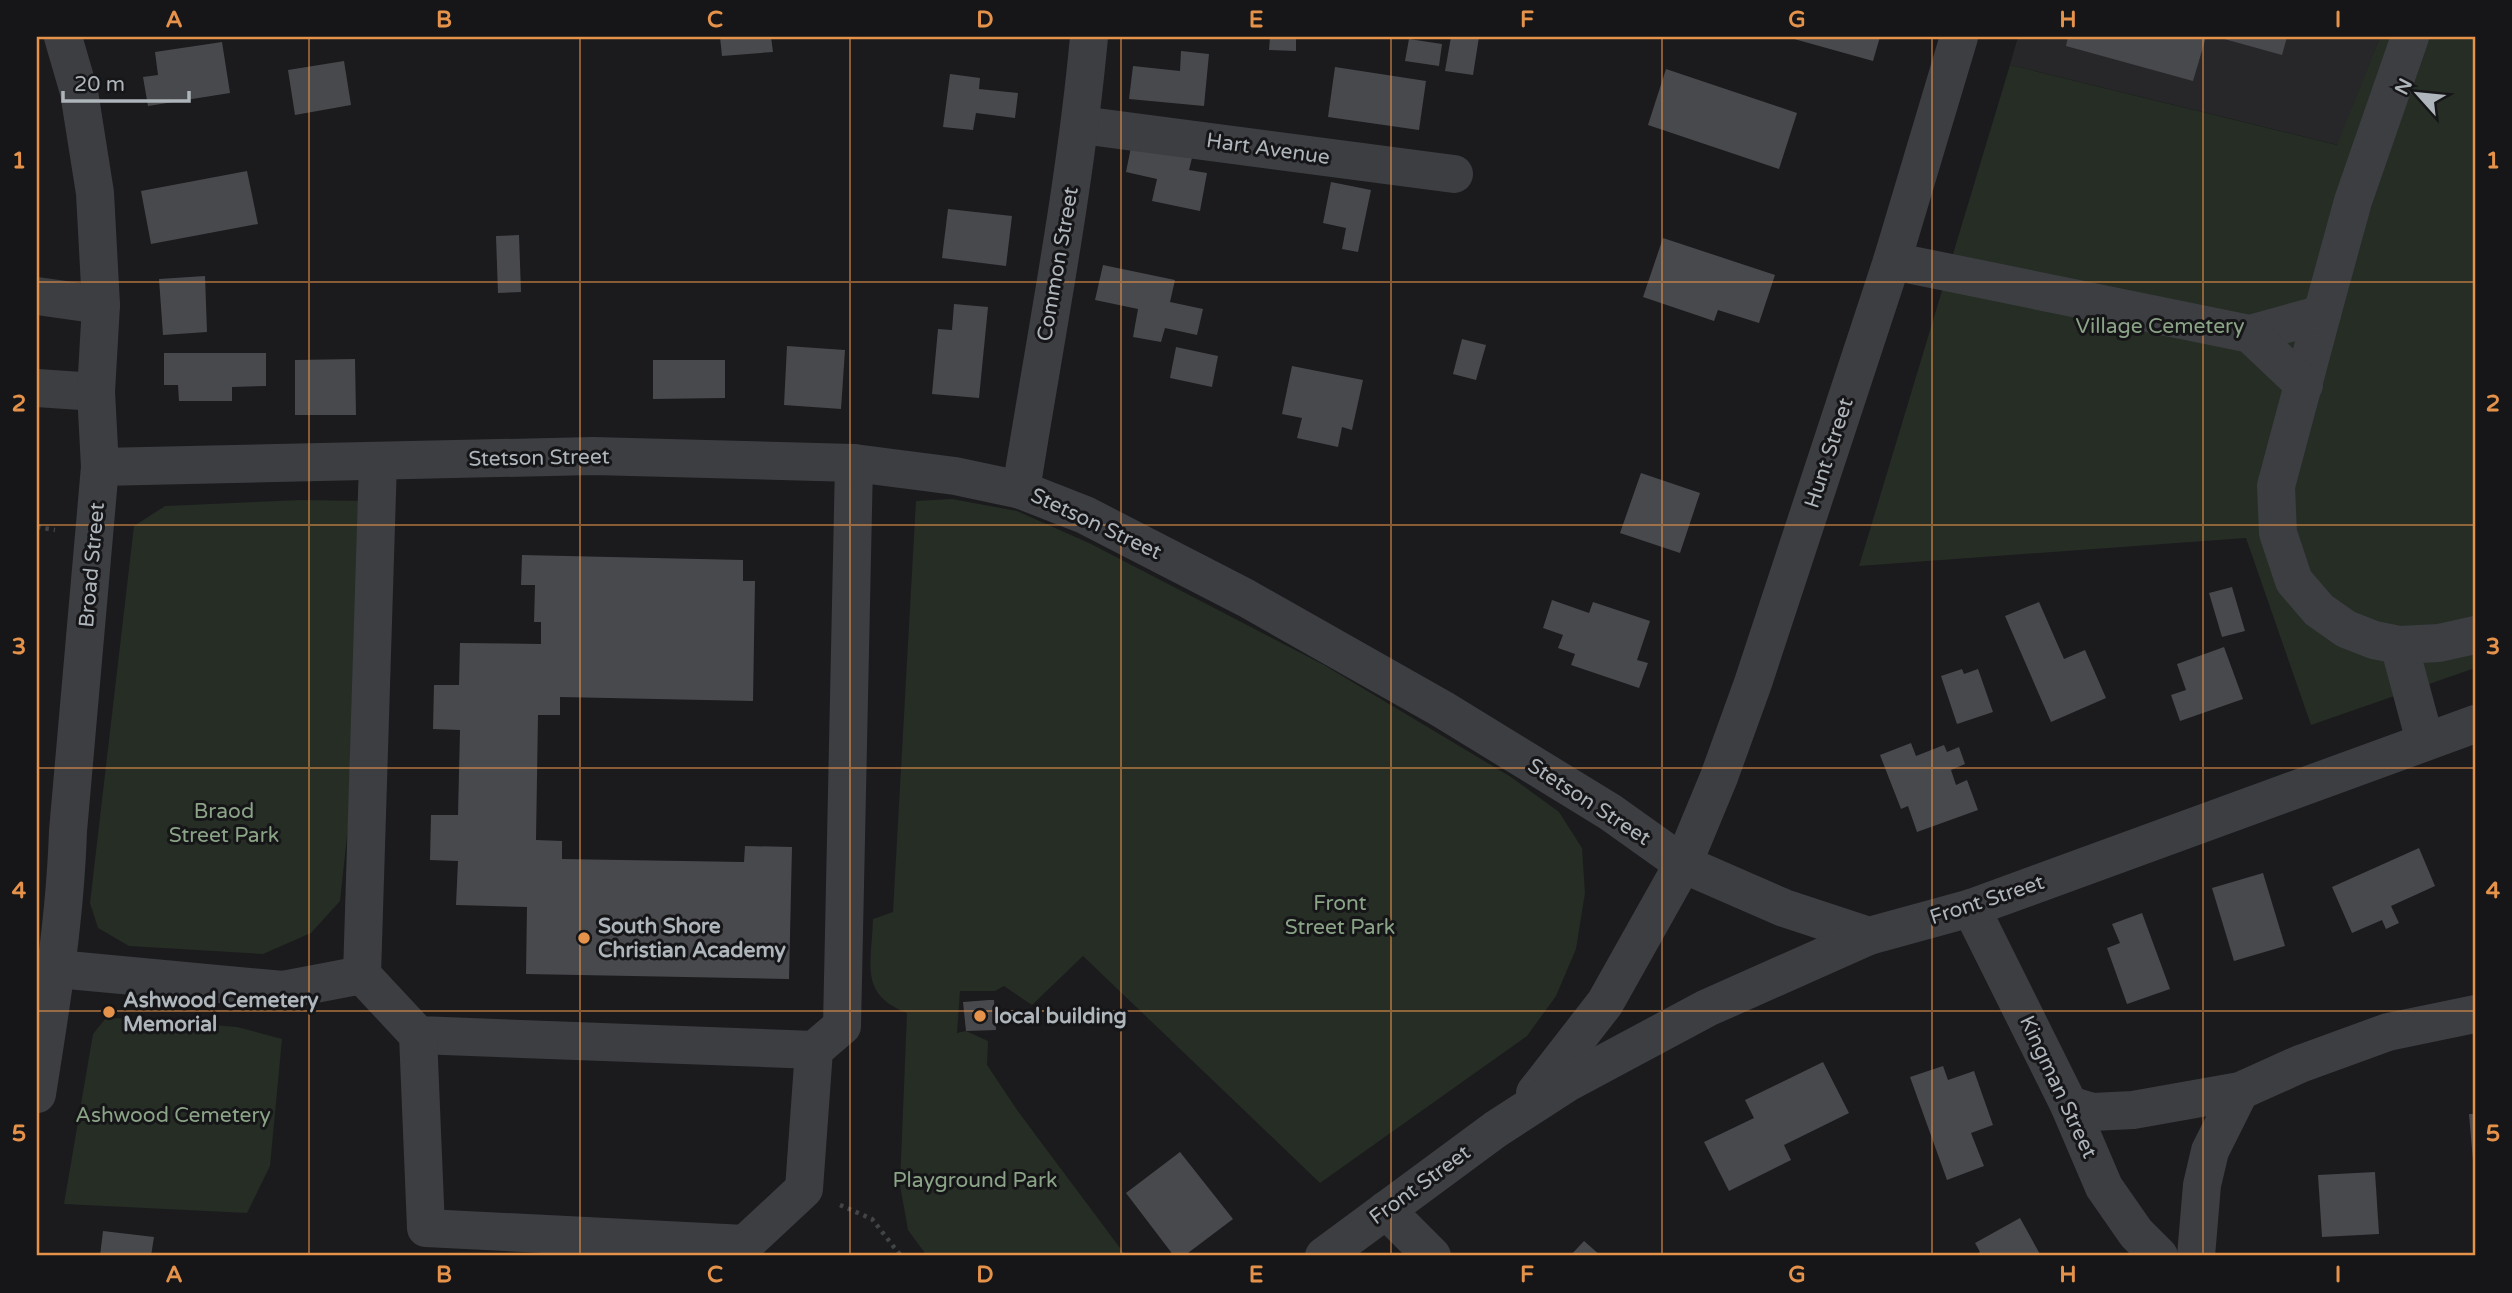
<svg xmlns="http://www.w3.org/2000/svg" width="2512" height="1293" viewBox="0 0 2512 1293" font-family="'Varela Round',sans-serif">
	<rect width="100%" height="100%" fill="#1b1b1d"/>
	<!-- built -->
	<path fill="#27272a" d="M2018 37H2380L2338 145 2010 65Z"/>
	<!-- green -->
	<g fill="#252d25">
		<path d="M2380 37H2475V668L2311 725 2246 538 1859 566 2010 65 2337 145Z"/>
		<path d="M952 499 1017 511 1091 544 1324 665 1511 777 1559 812 1582 848 1585 893 1576 949 1556 996 1527 1036 1320 1183 1083 956 1032 1005 1004 986 995 991H960L957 1033 966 1031 988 1041 987 1065 1017 1110 1126 1256H927L908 1230 900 1185 907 1013C858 994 872 963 873 919L893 912 916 501Z"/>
		<path d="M302 500 366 501 353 781 340 901 311 933 263 954 129 946 98 928 90 903 134 526 165 506Z"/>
		<path d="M106 1018 143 1019 237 1027 282 1039 270 1166 247 1213 64 1204 93 1034Z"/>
	</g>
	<!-- building -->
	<g fill="#48494d">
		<path d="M720 37H771L773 52 722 56Z"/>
		<path d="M1270 37H1296V51L1269 50Z"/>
		<path d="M1451 37H1479L1473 75 1445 71Z"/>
		<path d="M1787 37H1880L1873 61Z"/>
		<path d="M2068 37H2206L2193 81 2066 46Z"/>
		<path d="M2217 37H2287L2282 55Z"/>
		<path d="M1409 39 1442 44 1439 66 1405 61Z"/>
		<path d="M222 42 230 93 148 106 143 77 158 75 155 52Z"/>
		<path d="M1181 51 1209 54 1204 106 1129 99 1133 66 1180 71Z"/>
		<path d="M344 61 351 105 295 115 288 70Z"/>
		<path d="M1335 67 1426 81 1419 130 1328 117Z"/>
		<path d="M1666 69 1797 113 1779 169 1648 125Z"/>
		<path d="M950 74 980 78 979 89 1018 93 1015 118 976 113 973 130 943 127Z"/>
		<path d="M1132 142 1193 154 1189 170 1207 173 1200 211 1152 201 1157 179 1126 172Z"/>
		<path d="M247 171 258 224 151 244 141 191Z"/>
		<path d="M1331 182 1371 190 1358 252 1342 249 1346 228 1323 223Z"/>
		<path d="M948 209 1012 216 1006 266 942 258Z"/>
		<path d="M519 235 521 292 498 293 496 236Z"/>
		<path d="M1663 238 1775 275 1759 323 1718 310 1714 321 1643 297Z"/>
		<path d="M1103 265 1175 280 1170 302 1203 309 1197 335 1165 328 1161 342 1133 337 1138 309 1095 300Z"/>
		<path d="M205 276 207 332 163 335 159 279Z"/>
		<path d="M954 304 988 307 979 398 932 394 938 329 952 330Z"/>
		<path d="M1462 339 1486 345 1476 380 1453 374Z"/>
		<path d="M787 346 845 350 841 409 784 405Z"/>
		<path d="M1176 347 1218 356 1212 387 1170 378Z"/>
		<path d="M164 353H266V386L232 387V401H179L178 385H164Z"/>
		<path d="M355 359 356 415H295V360Z"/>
		<path d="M653 360H725V398L653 399Z"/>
		<path d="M1292 366 1363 380 1352 430 1342 427 1338 447 1297 438 1302 418 1282 414Z"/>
		<path d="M1641 473 1700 493 1680 553 1620 533Z"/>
		<path d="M522 555 743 560V581H755L753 701 560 697V715H538L536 840 562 841V859L744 862 745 846 792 847 789 979 526 974 527 907 456 905 458 861 430 860 431 815H458L460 730 433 729 434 685H459L460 643 541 644V622H534L535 585H521Z"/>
		<path d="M2232 587 2245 631 2222 637 2209 593Z"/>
		<path d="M1552 600 1589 613 1593 602 1650 621 1637 660 1648 663 1639 688 1571 665 1575 654 1558 648 1563 635 1543 628Z"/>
		<path d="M2039 602 2064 659 2085 650 2106 698 2051 722 2005 616Z"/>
		<path d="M2224 647 2243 699 2180 721 2171 695 2186 690 2177 664Z"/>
		<path d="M1962 669 1964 674 1978 669 1993 712 1957 724 1941 676Z"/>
		<path d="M1911 743 1916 756 1944 745 1947 752 1959 747 1965 764 1951 770 1956 785 1967 780 1978 810 1917 832 1908 806 1901 809 1880 755Z"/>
		<path d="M2419 848 2435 886 2391 906 2399 923 2386 929 2382 920 2352 933 2332 887Z"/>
		<path d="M2263 873 2285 946 2234 961 2212 888Z"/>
		<path d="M2142 913 2170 989 2127 1004 2107 948 2120 943 2112 924Z"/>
		<path d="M989 1000H994L996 1030 966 1031 963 1002Z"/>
		<path d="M1823 1062 1849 1113 1784 1145 1791 1160 1729 1191 1704 1142 1754 1118 1745 1100Z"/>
		<path d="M1943 1066 1948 1080 1974 1071 1993 1125 1971 1133 1984 1166 1947 1180 1910 1077Z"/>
		<path d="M2469 1114H2475V1161H2473Z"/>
		<path d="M1180 1152 1233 1219 1184 1256H1174L1126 1193Z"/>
		<path d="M2375 1172 2379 1234 2322 1237 2318 1175Z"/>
		<path d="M2020 1218 2041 1256H1973L1980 1252 1975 1243Z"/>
		<path d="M103 1231 154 1237 151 1256H100Z"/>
		<path d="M1584 1241 1601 1256H1570Z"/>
	</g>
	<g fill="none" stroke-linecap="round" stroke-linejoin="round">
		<!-- path -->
		<g stroke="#424548" stroke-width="4.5" stroke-dasharray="3.5 5" stroke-linecap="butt">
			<path d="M37 527 55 530"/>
			<path d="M840 1205 872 1219 901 1256"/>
		</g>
		<!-- minor -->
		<g stroke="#3c3e42" stroke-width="38">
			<path d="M1081 125 1454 174"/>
			<path d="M1892 261 2250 334 2322 314 2276 486 2278 533 2294 581 2319 610 2346 629 2374 640 2399 645 2425 741"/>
			<path d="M37 296 101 305"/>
			<path d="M2322 314 2353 201 2410 37"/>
			<path d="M2250 334 2304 385"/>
			<path d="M37 388 96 392"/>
			<path d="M378 461 362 975 418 1035 814 1050 842 1026 854 463"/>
			<path d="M100 467 593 456 854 463 955 476 1021 490 1085 515 1246 598 1442 709 1610 812 1683 864 1784 908 1869 936"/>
			<path d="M1021 490C1045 339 1075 189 1089 37"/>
			<path d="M2399 645 2439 643 2475 635"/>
			<path d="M1971 908 2069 1105 2104 1187 2136 1233 2159 1256"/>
			<path d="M57 969 283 990 362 975"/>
			<path d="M418 1035 426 1228 745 1244 804 1189 814 1050"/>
			<path d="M1535 1093 1605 1003 1683 864 1719 777 1753 683 1892 261 1959 37"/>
			<path d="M37 1094C51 1006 65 920 68 831L100 467 96 392 101 305 95 193 79 92 63 37"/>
			<path d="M2069 1105 2092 1112 2133 1110 2240 1091 2300 1064 2388 1032 2475 1014"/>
			<path d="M1386 1210 1432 1256"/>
			<path d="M1324 1256 1496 1129 1567 1083 1707 1008 1869 936 1971 908 2475 724"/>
			<path d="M2196 1256 2202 1185 2210 1151 2240 1091"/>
		</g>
	</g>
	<!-- grid -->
	<path fill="none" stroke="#e5924b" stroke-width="2" stroke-opacity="0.55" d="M309 37V1256M580 37V1256M850 37V1256M1121 37V1256M1391 37V1256M1662 37V1256M1932 37V1256M2203 37V1256M37 282H2475M37 525H2475M37 768H2475M37 1011H2475"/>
	<!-- markers -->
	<g fill="#e5924b" stroke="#161618" stroke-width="2.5">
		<circle cx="584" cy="938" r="7"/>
		<circle cx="109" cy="1012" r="7"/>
		<circle cx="980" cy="1016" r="7"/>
	</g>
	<g text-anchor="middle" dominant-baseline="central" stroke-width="6" stroke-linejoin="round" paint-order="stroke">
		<!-- street labels -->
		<g font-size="21" fill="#aeb5bb" stroke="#161618">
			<text transform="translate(1268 149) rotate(8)">Hart Avenue</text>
			<text transform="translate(1058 264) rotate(-80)">Common Street</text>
			<text transform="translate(1829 453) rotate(-72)">Hunt Street</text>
			<text transform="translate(539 458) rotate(-1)">Stetson Street</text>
			<text transform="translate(1096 524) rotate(25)">Stetson Street</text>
			<text transform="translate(92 565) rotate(-85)">Broad Street</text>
			<text transform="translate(1589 802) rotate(33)">Stetson Street</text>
			<text transform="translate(1987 900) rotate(-18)">Front Street</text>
			<text transform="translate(2058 1087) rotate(65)">Kingman Street</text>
			<text transform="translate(1420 1185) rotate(-36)">Front Street</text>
		</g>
		<!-- park labels -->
		<g font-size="21" fill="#8ba487" stroke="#161618">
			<text x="2160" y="326">Village Cemetery</text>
			<text x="224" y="811">Braod<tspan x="224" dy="24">Street Park</tspan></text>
			<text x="1340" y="903">Front<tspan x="1340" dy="24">Street Park</tspan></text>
			<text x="173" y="1115">Ashwood Cemetery</text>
			<text x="975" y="1180">Playground Park</text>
		</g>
		<!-- poi labels -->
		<g font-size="21" font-weight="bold" fill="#aeb5bb" stroke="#161618" text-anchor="start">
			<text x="598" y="926">South Shore<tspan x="598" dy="24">Christian Academy</tspan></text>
			<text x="123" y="1000">Ashwood Cemetery<tspan x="123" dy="24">Memorial</tspan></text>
			<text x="994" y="1016">local building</text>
		</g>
	</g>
	<!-- border -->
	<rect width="2512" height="1293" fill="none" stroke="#161618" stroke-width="77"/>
	<!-- north arrow -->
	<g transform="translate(2418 94) rotate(297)" stroke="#161618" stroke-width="5" paint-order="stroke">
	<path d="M0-5L12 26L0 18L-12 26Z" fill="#aeb5bb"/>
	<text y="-10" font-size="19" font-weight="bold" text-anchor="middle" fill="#aeb5bb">N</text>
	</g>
	<!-- scale -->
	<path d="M63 91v10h126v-10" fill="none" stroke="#aeb5bb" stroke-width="3.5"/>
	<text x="74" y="91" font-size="21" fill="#aeb5bb" stroke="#161618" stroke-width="5" paint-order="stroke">20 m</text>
	<rect x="38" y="38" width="2436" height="1216" fill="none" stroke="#e5924b" stroke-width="2.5"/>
	<g font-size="23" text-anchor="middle" font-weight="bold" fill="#e5924b">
		<text x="174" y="27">A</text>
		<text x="444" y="27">B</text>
		<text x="715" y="27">C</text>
		<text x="985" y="27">D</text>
		<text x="1256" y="27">E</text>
		<text x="1527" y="27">F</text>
		<text x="1797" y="27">G</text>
		<text x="2068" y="27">H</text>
		<text x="2338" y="27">I</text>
		<text x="19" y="168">1</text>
		<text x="2493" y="168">1</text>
		<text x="19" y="411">2</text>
		<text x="2493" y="411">2</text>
		<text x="19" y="654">3</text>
		<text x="2493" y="654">3</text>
		<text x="19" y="898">4</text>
		<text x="2493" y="898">4</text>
		<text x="19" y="1141">5</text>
		<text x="2493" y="1141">5</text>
		<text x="174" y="1282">A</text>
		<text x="444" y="1282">B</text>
		<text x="715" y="1282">C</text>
		<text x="985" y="1282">D</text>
		<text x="1256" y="1282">E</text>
		<text x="1527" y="1282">F</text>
		<text x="1797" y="1282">G</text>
		<text x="2068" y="1282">H</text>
		<text x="2338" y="1282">I</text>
	</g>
</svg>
